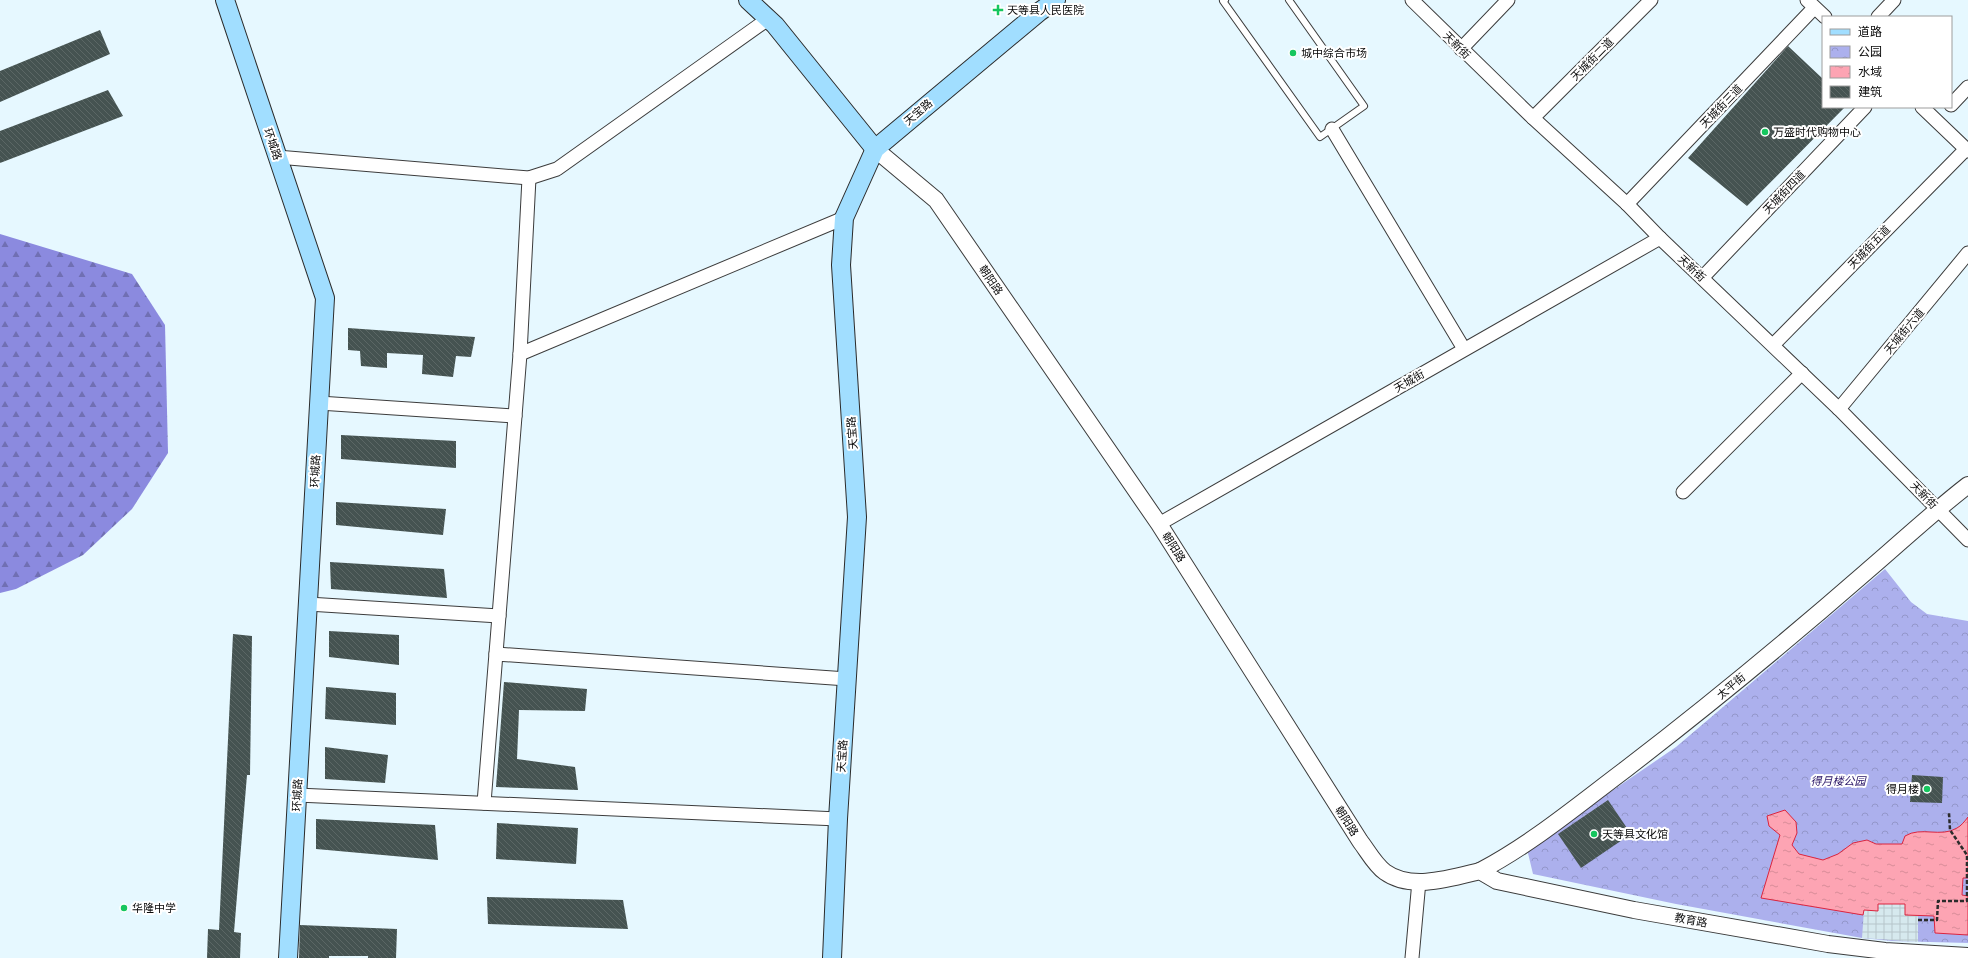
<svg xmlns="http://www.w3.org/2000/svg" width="1968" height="958" viewBox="0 0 1968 958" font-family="Lora,'Noto Sans SC',serif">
	<defs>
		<pattern id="forest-firs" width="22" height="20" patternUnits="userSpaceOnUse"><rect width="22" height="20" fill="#8b8adf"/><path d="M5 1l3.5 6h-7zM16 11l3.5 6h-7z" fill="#706fb3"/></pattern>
		<pattern id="park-crowns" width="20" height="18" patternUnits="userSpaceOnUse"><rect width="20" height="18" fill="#acb0ed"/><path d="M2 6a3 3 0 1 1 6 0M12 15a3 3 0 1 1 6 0" fill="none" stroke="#9396ca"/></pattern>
		<pattern id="plaza-grid" width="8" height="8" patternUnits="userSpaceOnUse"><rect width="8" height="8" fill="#d6e9ee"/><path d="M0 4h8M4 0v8" fill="none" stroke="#b6c6cb"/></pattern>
		<pattern id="water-ripples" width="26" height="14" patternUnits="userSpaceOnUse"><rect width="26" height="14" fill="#fda4b3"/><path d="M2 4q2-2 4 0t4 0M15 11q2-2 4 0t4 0" fill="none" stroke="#d88c99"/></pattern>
		<pattern id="building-back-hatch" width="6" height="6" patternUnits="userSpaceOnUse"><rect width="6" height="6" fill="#455351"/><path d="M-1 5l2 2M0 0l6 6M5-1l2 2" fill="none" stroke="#5b6765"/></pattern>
	</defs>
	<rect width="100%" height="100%" fill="#e6f8ff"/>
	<!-- forest -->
	<path fill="url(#forest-firs)" d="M0 234 132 274 165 325 168 453 132 509 83 555 16 589 0 593Z"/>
	<!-- park -->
	<path fill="url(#park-crowns)" d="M1885 569 1911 602 1927 614 1968 621V943L1892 941 1862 938 1676 904 1533 874 1527 849 1676 747Z"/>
	<!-- plaza -->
	<path fill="url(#plaza-grid)" d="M1878 904H1905V914L1918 915V942L1862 938 1864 910Z"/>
	<!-- water -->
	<path fill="url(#water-ripples)" stroke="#db243e" d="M1785 810 1796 822 1797 833 1792 845 1799 854 1823 860 1838 854 1853 843 1867 840 1876 844H1902L1905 836C1921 826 1941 838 1957 828 1961 826 1965 821 1968 817V878H1963L1962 895 1968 896V935L1935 933 1934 916 1905 915V904H1878V911L1864 910 1863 915 1761 898 1780 835 1769 826 1767 816Z"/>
	<!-- building -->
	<g fill="url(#building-back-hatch)">
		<path d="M100 30 110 54 0 102V71Z"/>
		<path d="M1788 46 1823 79V107H1845L1747 206 1688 158Z"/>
		<path d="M108 90 123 116 0 163V131Z"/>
		<path d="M348 328 475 337 471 357 456 356 453 377 422 374 423 355 387 353V368L361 366 360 351 348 350Z"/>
		<path d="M341 435 456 441V468L341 459Z"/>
		<path d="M336 502 446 509 443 535 336 525Z"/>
		<path d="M330 562 444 569 447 598 331 589Z"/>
		<path d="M329 631 399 635V665L329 657Z"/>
		<path d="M233 634 252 636 250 775H247L234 932 241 933 240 958H207L208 929 219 930Z"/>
		<path d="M504 682 587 689 585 711 519 710 517 759 575 767 578 790 496 787Z"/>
		<path d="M326 687 396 693V725L325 719Z"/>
		<path d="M325 747 388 755 385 783 325 779Z"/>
		<path d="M1912 775 1943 777 1942 803 1910 802Z"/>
		<path d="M1608 800 1631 834 1581 868 1558 834Z"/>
		<path d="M316 819 435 825 438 860 316 849Z"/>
		<path d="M497 823 578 828 576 864 496 859Z"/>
		<path d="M487 897 623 900 628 929 488 924Z"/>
		<path d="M300 925 397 929 396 958H368V956H329V958H299Z"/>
	</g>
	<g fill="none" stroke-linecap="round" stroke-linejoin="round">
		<!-- service casing -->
		<g stroke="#3c3c3c" stroke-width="8">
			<path id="service" d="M1225 0 1223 1 1320 137 1364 106 1289 0"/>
		</g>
		<!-- minor casing -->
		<g stroke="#3c3c3c" stroke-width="15">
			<g id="minor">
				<path d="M1412 0 1533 118 1627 204 1660 238 1839 409 1968 540"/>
				<path d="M1807 0 1825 17"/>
				<path d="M1878 17 1894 0"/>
				<path d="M1461 49 1508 0"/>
				<path d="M1951 105 1968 87"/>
				<path d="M1922 107 1968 151"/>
				<path d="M1533 118 1651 0"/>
				<path d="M1332 129 1464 349"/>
				<path d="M277 157 529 178 557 169 768 19"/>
				<path d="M1627 204 1814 8"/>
				<path d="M1703 277 1865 107"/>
				<path d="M1773 345 1966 149"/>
				<path d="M520 354 844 218"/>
				<path d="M319 403 515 416"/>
				<path d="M1839 409 1968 253"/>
				<path d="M1683 492 1802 373"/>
				<path d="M1159 524 1660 238"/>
				<path d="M308 604 499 616"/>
				<path d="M496 654 847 679"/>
				<path d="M297 795 838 819"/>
				<path d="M484 803 520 354 529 178"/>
				<path d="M1412 958 1419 881"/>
			</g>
		</g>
		<!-- tertiary casing -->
		<g stroke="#3c3c3c" stroke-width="18">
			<g id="tertiary">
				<path d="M875 149 936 200 1159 524 1360 841C1367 850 1375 865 1385 872 1411 891 1451 878 1480 871L1497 881 1634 910 1828 944 1885 951 1968 956"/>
				<path d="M1480 871C1533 843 1578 805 1626 769 1708 706 1788 640 1866 572 1900 543 1933 512 1968 485"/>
			</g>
		</g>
		<!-- secondary casing -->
		<g stroke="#2b2b2b" stroke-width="20">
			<g id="secondary">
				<path d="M225 0 325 298 288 958"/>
				<path d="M748 0 775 25 875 149"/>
				<path d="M832 958 838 819 857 517 841 265 844 218 875 149 1039 12 1056 0"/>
			</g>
		</g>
		<!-- path -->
		<path stroke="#2b2b2b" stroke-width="2.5" stroke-dasharray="4 2" stroke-linecap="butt" d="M1918 920H1937L1938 901H1967V855L1950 830 1949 813"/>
		<!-- service -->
		<use href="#service" stroke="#fff" stroke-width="6"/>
		<!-- minor -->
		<use href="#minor" stroke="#fff" stroke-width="13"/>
		<!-- tertiary -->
		<use href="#tertiary" stroke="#fff" stroke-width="16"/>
		<!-- secondary -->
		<use href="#secondary" stroke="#a1deff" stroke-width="18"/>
	</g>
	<!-- markers -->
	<g fill="#15c65e" stroke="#fff" stroke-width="1.5">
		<path d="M996 4h4v4h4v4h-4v4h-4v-4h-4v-4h4z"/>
		<circle cx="1293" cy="53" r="4"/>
		<circle cx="1765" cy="132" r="4"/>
		<circle cx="1927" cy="789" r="4"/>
		<circle cx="1594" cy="834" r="4"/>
		<circle cx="124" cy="908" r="4"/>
	</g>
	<g text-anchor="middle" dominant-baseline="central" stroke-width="4" stroke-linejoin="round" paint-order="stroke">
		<!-- poi labels -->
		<g font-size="11" fill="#090909" stroke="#fff" text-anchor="start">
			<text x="1007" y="10">天等县人民医院</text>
			<text x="1301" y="53">城中综合市场</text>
			<text x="1773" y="132">万盛时代购物中心</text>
			<text x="1919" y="789" text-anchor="end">得月楼</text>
			<text x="1602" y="834">天等县文化馆</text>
			<text x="132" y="908">华隆中学</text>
		</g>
		<!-- street labels -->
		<g font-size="11" fill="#090909" stroke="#fff">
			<text transform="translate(1457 45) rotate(45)">天新街</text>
			<text transform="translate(1592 59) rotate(-45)">天城街二道</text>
			<text transform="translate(1721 106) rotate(-46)">天城街三道</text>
			<text transform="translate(918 112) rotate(-40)">天宝路</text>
			<text transform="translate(273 144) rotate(71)">环城路</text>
			<text transform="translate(1784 192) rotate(-46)">天城街四道</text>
			<text transform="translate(1869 247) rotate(-46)">天城街五道</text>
			<text transform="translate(1692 268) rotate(43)">天新街</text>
			<text transform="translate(991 280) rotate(56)">朝阳路</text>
			<text transform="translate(1904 331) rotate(-50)">天城街六道</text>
			<text transform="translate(1409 381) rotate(-30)">天城街</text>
			<text transform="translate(852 433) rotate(-94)">天宝路</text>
			<text transform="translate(315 471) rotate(-87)">环城路</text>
			<text transform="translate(1924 495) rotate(46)">天新街</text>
			<text transform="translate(1174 547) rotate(58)">朝阳路</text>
			<text transform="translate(1731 686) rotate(-40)">太平街</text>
			<text transform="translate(842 756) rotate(-86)">天宝路</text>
			<text transform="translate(297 795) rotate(-87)">环城路</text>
			<text transform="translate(1347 821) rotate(58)">朝阳路</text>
			<text transform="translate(1691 920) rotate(10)">教育路</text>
		</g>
		<!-- park labels -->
		<g font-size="11" font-style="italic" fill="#291566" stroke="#fff">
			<text x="1838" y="781">得月楼公园</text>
		</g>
	</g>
	<!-- legend -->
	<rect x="1822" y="16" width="130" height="92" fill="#ffffff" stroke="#9d9d9d"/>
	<rect x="1830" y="29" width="20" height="6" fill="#a1deff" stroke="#9d9d9d"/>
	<text x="1858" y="36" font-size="12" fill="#090909">道路</text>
	<rect x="1830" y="46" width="20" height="12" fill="url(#park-crowns)" stroke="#9d9d9d"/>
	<text x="1858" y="56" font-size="12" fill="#090909">公园</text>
	<rect x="1830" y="66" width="20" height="12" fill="url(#water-ripples)" stroke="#9d9d9d"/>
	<text x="1858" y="76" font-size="12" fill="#090909">水域</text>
	<rect x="1830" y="86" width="20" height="12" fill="url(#building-back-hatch)" stroke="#9d9d9d"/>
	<text x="1858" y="96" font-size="12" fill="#090909">建筑</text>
</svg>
